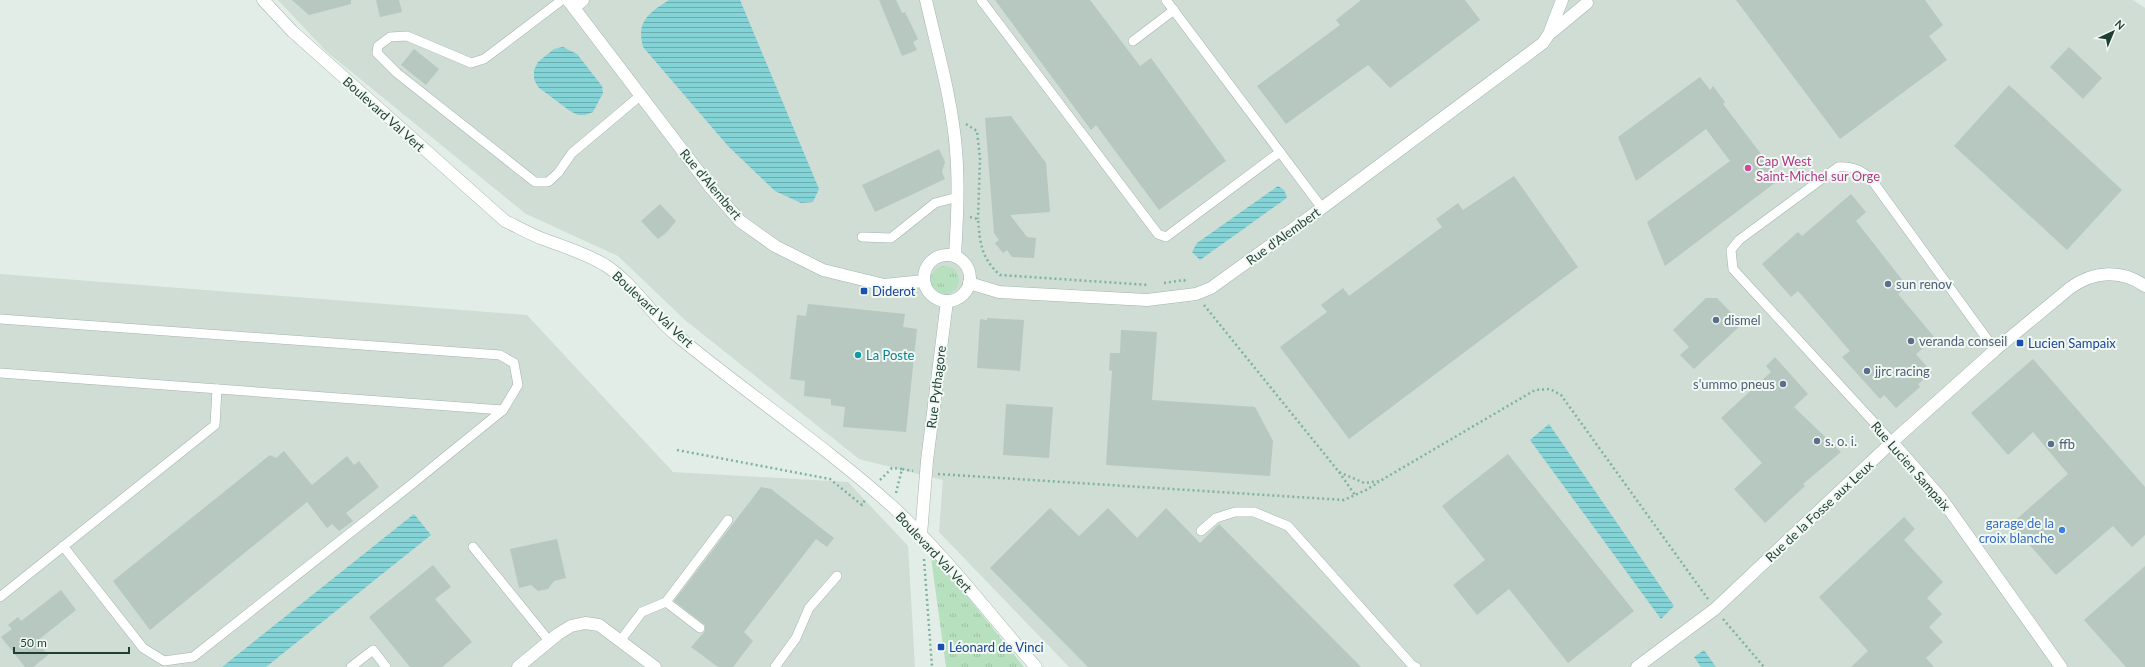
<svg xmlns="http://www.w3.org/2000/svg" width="2145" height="667" viewBox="0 0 2145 667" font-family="Lato,sans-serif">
	<defs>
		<pattern id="grass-tufts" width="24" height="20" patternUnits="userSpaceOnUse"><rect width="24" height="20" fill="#b7e0be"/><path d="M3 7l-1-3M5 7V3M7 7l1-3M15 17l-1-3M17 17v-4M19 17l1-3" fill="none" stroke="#9dc1a4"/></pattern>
		<pattern id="water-rules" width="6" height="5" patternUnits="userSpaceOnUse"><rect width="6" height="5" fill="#83d3d7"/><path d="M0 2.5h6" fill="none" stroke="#6badaf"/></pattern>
	</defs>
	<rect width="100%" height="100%" fill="#e1ede6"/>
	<!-- built -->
	<g fill="#cfddd5">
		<path d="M278 0H2133L2145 8V667H1069L939 532 943 480 859 459 685 320 618 256 526 214 327 52Z"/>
		<path d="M0 274 527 315 673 472 848 482 908 546 915 667H0Z"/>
	</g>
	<!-- grass -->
	<g fill="url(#grass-tufts)">
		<circle cx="945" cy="280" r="14"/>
		<path d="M930 550 1024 667H946Z"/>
	</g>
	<!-- water -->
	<g fill="url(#water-rules)">
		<path d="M669 0H740L819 189 813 202 801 203 775 191 728 146 643 47C636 21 649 13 669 0Z"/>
		<path d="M563 47 577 54 602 86 603 93 593 112 585 115H578L570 111 538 87 534 79V70L538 62 554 49Z"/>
		<path d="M1278 186 1284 190 1287 197 1284 200 1200 260 1192 252 1197 243Z"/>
		<path d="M1549 424 1674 606 1661 619 1530 440Z"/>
		<path d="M414 514 431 535 266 667H222Z"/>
		<path d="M1704 650 1716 667H1701L1694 657Z"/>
	</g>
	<!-- building -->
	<g fill="#b6c8bf">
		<path d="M292 0H351V4L309 15Z"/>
		<path d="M376 0H399L402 12 380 17Z"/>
		<path d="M879 0H896L902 13 905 12 918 39 913 42 917 50 902 56Z"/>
		<path d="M995 0H1090L1140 66 1151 58 1226 161 1159 210 1096 125 1091 130Z"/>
		<path d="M1361 0H1465L1480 20 1390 88 1368 65 1286 124 1257 86 1340 25 1336 20Z"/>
		<path d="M1736 0H1925L1943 25 1929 36 1947 60 1840 139Z"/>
		<path d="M2069 47 2102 78 2083 99 2050 67Z"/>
		<path d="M414 49 439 69 426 85 401 65Z"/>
		<path d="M1700 77 1710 90 1713 86 1725 102 1723 104 1780 179 1665 266 1647 222 1730 161 1706 129 1636 181 1618 137Z"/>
		<path d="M2009 85 2122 190 2067 250 1954 146Z"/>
		<path d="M1011 116 1046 163 1050 212 1010 215 1027 237 1036 238 1034 258 1012 257 1007 250 1003 253 995 243 999 240 994 233 985 118Z"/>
		<path d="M939 149 945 162 942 172 945 179 875 212 862 185Z"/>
		<path d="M1514 176 1578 267 1349 439 1280 347 1327 312 1321 305 1343 288 1349 296 1442 227 1436 219 1458 203 1463 210Z"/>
		<path d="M1851 194 1866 212 1856 221 1907 286 1898 294 1935 338 1916 354 1932 373 1918 384 1920 387 1896 408 1884 395 1880 399 1842 357 1850 351 1798 291 1791 297 1762 264 1798 232 1802 236Z"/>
		<path d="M660 204 676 221 667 232 658 239 641 221Z"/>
		<path d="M1706 298H1717L1742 324 1694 369 1680 355 1689 347 1673 330Z"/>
		<path d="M808 304 905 314 903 327 917 329 906 432 843 427 845 407 831 405V399L804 396 805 381 790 379 797 315 806 316Z"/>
		<path d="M987 318 1024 320 1020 371 977 368 980 319 987 320Z"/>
		<path d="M1121 330 1157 332 1152 400 1255 407 1273 441 1270 476 1106 465 1112 371 1109 370 1110 353H1120Z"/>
		<path d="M1775 357 1808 394 1794 407 1841 452 1803 484 1805 486 1765 523 1734 489 1762 463 1721 418 1771 372 1766 366Z"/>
		<path d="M2033 359 2145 487V535L2132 547 2113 526 2056 575 2011 524 2068 474 2033 432 2008 455 1971 413Z"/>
		<path d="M1006 404 1053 407 1049 458 1003 455Z"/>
		<path d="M284 451 312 485 347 456 354 465 359 461 379 487 346 513 353 521 339 531 332 524 327 528 307 502 150 630 113 581 270 455 276 458Z"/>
		<path d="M1508 454 1634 611 1568 663 1509 589 1477 615 1453 585 1485 560 1442 506Z"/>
		<path d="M761 487 771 489 834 538 827 547 816 539 744 632 753 641 733 667H718L691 647 705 631V625L674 601Z"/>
		<path d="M1050 508 1079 536 1108 508 1137 538 1166 508 1200 543 1219 524 1361 667H1088L990 568Z"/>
		<path d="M1904 517 1915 529 1904 540 1943 582 1927 598 1942 614 1929 627 1943 642 1926 658 1934 667H1851L1868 651 1819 597Z"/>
		<path d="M557 539 566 578 554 581 548 589 538 591 531 585 519 588 510 549Z"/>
		<path d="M433 565 451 587 435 599 472 642 442 667H410L369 617Z"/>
		<path d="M2145 566V667H2126L2084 620Z"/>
		<path d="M61 590 76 610 37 641 48 655 33 667H25L1 637 12 629 8 625 18 617 21 621Z"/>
	</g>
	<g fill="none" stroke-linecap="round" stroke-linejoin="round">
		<!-- service casing -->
		<g stroke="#a3b5ad" stroke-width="10">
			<g id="service">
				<path d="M562 0 484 59 471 63 407 36 390 37 378 46 377 53 397 73 535 182H548L558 173 572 153 641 95"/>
				<path d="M981 0 1158 234 1166 237 1280 152"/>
				<path d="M1166 0 1322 208"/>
				<path d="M1133 41 1174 10"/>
				<path d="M862 237 891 238 935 203 958 197"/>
				<path d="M0 319 500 355 514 363 518 385 503 410 407 488 193 657 164 661 143 648 63 546"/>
				<path d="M0 373 503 410"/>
				<path d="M1892 442 1733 269 1731 250 1739 240 1838 167C1852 166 1861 170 1871 179L1995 350"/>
				<path d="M1201 531 1216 518 1235 512H1254L1288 526 1412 665 1416 667"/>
				<path d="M473 547 550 642"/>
				<path d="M0 597 215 425 217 389"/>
				<path d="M666 602 700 628"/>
				<path d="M620 641 642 612 666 602 728 520"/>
				<path d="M351 667 373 650 386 667"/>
				<path d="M775 667 796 638 809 608 837 576"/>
			</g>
		</g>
		<!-- minor casing -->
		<g stroke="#a3b5ad" stroke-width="13">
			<g id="minor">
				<path d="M568 0 711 188 740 221 775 246 823 270 884 285 924 281"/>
				<path d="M926 0C937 49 952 99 956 150 959 185 957 221 955 256"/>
				<path d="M574 8 583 0"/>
				<path d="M1552 32 1587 3"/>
				<circle cx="947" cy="278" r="23"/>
				<path d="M969 283 999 292 1147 300 1196 294 1211 288 1322 208 1543 43 1549 34 1562 0"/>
				<path d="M1892 442 1941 498 2061 667"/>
				<path d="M921 535 927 461 947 301"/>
				<path d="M518 667 558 634 571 626 585 623 599 625 655 667"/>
				<path d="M1637 667 1715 609 1892 442 1995 350 2070 288C2093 271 2122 269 2145 286"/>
			</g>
		</g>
		<!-- tertiary casing -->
		<g stroke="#a3b5ad" stroke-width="13">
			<path id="tertiary" d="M263 0 292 31 505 221C518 227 530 234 543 239 565 247 585 253 605 265 633 283 650 313 675 334 746 393 824 445 893 507 945 555 989 614 1036 667"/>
		</g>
		<!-- path -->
		<g stroke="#7eb49d" stroke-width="2.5" stroke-dasharray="2 3" stroke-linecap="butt">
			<path d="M966 124 977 131 980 159 978 219"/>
			<path d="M970 217 978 219C980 243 981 258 1000 275L1149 285"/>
			<path d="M1164 283 1184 280 1186 282"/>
			<path d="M1204 305 1339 472 1364 483 1380 481 1535 390 1550 389 1561 395 1708 599"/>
			<path d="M677 450 830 479 862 505 865 500"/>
			<path d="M1339 472 1355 495"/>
			<path d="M938 474 1344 500 1366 490 1379 482"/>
			<path d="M880 480 892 468 902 469"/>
			<path d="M896 493 902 469 913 471"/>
			<path d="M924 559 932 667"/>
			<path d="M1723 619 1764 667"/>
		</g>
		<!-- service -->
		<use href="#service" stroke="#fff" stroke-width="9"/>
		<!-- minor -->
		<use href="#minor" stroke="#fff" stroke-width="12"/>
		<!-- tertiary -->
		<use href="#tertiary" stroke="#fff" stroke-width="12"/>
	</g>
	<!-- markers -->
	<circle fill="#d1479c" stroke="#f2f9f5" stroke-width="1.5" cx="1748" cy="168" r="4"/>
	<g fill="#5c6f8a" stroke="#f2f9f5" stroke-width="1.5">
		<circle cx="1888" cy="284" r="4"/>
		<circle cx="1716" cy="320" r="4"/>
		<circle cx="1911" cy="341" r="4"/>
		<circle cx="1867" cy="371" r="4"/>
		<circle cx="1783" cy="384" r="4"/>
		<circle cx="1817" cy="441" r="4"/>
		<circle cx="2051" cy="444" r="4"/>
	</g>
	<g fill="#1a4fb4" stroke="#f2f9f5" stroke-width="1.5">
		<rect x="860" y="287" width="8" height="8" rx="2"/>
		<rect x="2016" y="339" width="8" height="8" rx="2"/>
		<rect x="937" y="643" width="8" height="8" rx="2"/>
	</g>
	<circle fill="#0f9aa8" stroke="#f2f9f5" stroke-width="1.5" cx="858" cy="355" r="4"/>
	<circle fill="#3f7fe0" stroke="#f2f9f5" stroke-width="1.5" cx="2062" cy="530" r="4"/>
	<g text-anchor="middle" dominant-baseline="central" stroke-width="4" stroke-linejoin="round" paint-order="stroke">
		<!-- street labels -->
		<g font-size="13" fill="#1f3f33" stroke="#f2f9f5">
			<text transform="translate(384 114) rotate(42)">Boulevard Val Vert</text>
			<text transform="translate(711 184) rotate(50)">Rue d'Alembert</text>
			<text transform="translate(1283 236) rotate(-36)">Rue d'Alembert</text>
			<text transform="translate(653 309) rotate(43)">Boulevard Val Vert</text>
			<text transform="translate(936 387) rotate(-83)">Rue Pythagore</text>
			<text transform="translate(1911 466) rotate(49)">Rue Lucien Sampaix</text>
			<text transform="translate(1819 511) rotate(-43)">Rue de la Fosse aux Leux</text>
			<text transform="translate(934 552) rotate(47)">Boulevard Val Vert</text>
		</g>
		<!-- hotel labels -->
		<g font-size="13" fill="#b23c85" stroke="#f2f9f5" text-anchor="start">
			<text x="1756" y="161">Cap West<tspan x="1756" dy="15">Saint-Michel sur Orge</tspan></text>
		</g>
		<!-- service labels -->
		<g font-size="13" fill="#4e5e75" stroke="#f2f9f5" text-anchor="start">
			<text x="1896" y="284">sun renov</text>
			<text x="1724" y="320">dismel</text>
			<text x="1919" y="341">veranda conseil</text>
			<text x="1875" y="371">jjrc racing</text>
			<text x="1775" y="384" text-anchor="end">s'ummo pneus</text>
			<text x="1825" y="441">s. o. i.</text>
			<text x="2059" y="444">ffb</text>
		</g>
		<!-- transit labels -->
		<g font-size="13" fill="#164399" stroke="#f2f9f5" text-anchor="start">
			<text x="872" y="291">Diderot</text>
			<text x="2028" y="343">Lucien Sampaix</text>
			<text x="949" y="647">Léonard de Vinci</text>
		</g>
		<!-- culture labels -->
		<g font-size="13" fill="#0d838f" stroke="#f2f9f5" text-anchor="start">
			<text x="866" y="355">La Poste</text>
		</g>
		<!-- shop labels -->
		<g font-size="13" fill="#366cbe" stroke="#f2f9f5" text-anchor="end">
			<text x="2054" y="523">garage de la<tspan x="2054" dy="15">croix blanche</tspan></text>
		</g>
	</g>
	<!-- north arrow -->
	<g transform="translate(2113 32) rotate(44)" stroke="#f2f9f5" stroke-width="3" paint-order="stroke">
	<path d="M0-3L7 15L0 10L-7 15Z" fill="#1f3f33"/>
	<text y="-6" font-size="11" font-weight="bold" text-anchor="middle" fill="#1f3f33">N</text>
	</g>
	<!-- scale -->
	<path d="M14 647v6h115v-6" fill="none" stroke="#1f3f33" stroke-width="2"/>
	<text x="20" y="647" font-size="12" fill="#1f3f33" stroke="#f2f9f5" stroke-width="3" paint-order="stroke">50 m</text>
</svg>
